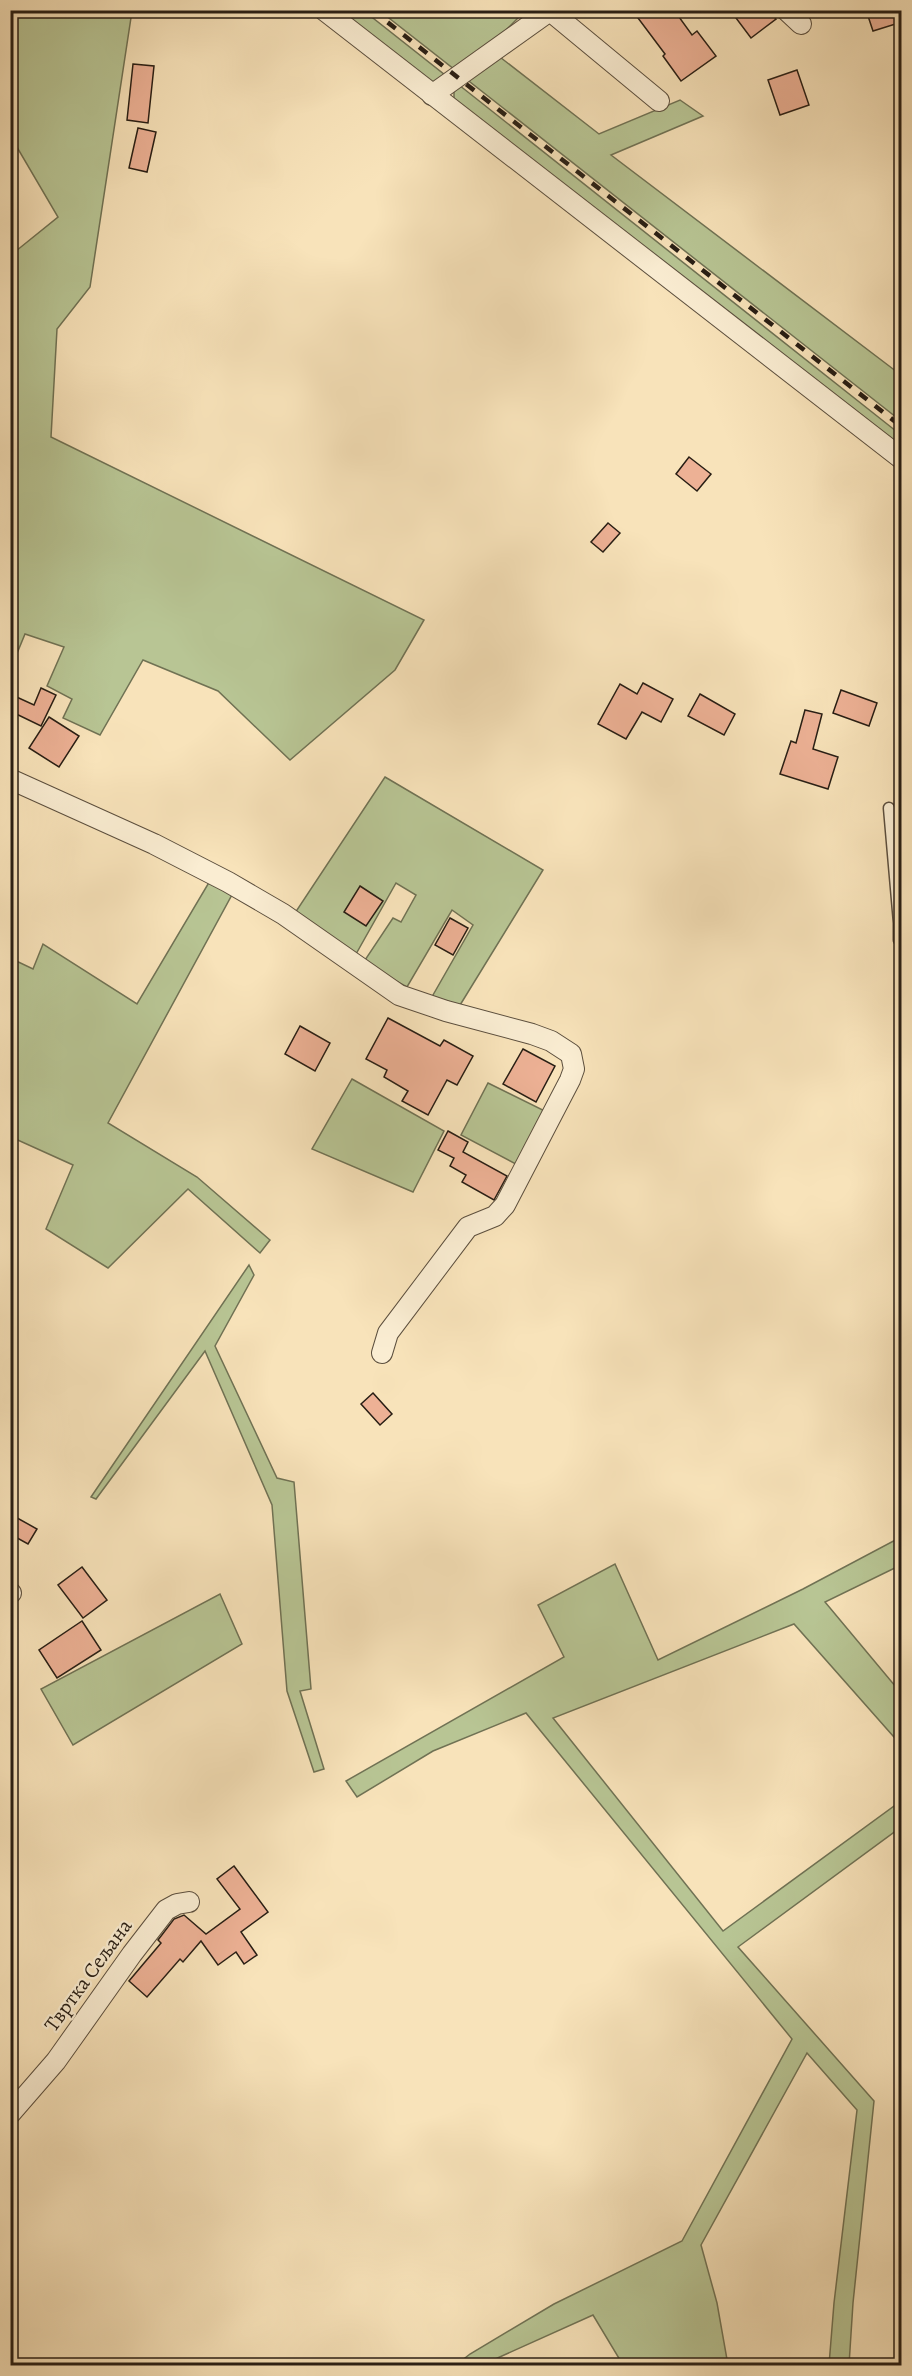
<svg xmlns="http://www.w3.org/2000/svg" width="912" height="2376" viewBox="0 0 912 2376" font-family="Alegreya,serif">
	<rect width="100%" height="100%" fill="#f8e3ba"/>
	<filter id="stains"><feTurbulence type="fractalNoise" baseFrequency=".00333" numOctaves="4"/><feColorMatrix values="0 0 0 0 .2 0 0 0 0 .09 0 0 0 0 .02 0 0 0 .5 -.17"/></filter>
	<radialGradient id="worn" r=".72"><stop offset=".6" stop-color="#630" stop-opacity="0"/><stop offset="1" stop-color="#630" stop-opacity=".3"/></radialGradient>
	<!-- green -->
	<g fill="#b8c594" stroke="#707254" stroke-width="1.5">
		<path d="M11 10 132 11 90 287 57 329 51 437 424 620 395 670 290 760 218 691 143 660 100 735 63 718 72 699 47 686 64 647 25 634 11 668V255L58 217 11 137Z"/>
		<path d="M523 10V13L506 30 454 69 380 11Z"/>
		<path d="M339 11H364L445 75 432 84Z"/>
		<path d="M496 54 599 134 680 100 703 116 611 155 901 375V421L465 78Z"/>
		<path d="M459 85 901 435V448L454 101V91Z"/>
		<path d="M385 777 543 870 457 1010 429 1002 473 925 452 910 407 987 381 973 365 960 393 918 401 922 416 895 396 883 356 954 293 916Z"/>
		<path d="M211 879 234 891 108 1123 197 1177 270 1240 260 1253 188 1189 108 1268 46 1229 73 1165 11 1137 10 958 33 969 43 944 137 1004Z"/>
		<path d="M352 1079 444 1131 413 1192 312 1149Z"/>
		<path d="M488 1083 557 1117 531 1172 461 1135Z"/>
		<path d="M249 1265 254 1275 215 1346 277 1478 294 1482 311 1689 300 1691 324 1769 314 1772 287 1691 272 1505 205 1351 96 1499 91 1497Z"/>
		<path d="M901 1537V1565L825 1602 901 1693V1745L794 1624 553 1718 723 1931 901 1801V1827L738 1947 874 2101 853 2303 849 2365H829L834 2303 857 2110 807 2053 701 2245 717 2303 728 2365H623L593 2315 482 2365H456L470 2354 554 2304 682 2241 792 2039 526 1713 433 1751 357 1797 346 1781 564 1657 538 1605 615 1564 658 1660 803 1589Z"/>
		<path d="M220 1594 242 1644 73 1745 41 1689Z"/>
	</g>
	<!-- building -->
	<g fill="#edb195" stroke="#281e14" stroke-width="1.5">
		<path d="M632 10H674L692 35 697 31 716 56 681 81 663 56 665 54Z"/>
		<path d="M730 10H769L776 19 751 38Z"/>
		<path d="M866 10H902V22L873 31Z"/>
		<path d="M133 64 154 66 148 123 127 120Z"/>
		<path d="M797 70 809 105 780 115 768 80Z"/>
		<path d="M138 128 156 132 147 172 129 168Z"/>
		<path d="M689 457 711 474 697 491 676 474Z"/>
		<path d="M608 523 620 533 603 552 591 542Z"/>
		<path d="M643 683 673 699 661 722 642 712 626 739 598 724 620 684 637 694Z"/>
		<path d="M41 688 56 695 41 726 10 711V694L34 705Z"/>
		<path d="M841 690 877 703 869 726 833 713Z"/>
		<path d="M700 694 735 714 724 735 688 716Z"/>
		<path d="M805 710 822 714 813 749 838 757 828 789 780 774 791 741 796 743Z"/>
		<path d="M49 717 79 736 59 767 29 748Z"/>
		<path d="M360 886 383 901 366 926 344 912Z"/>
		<path d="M450 918 468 928 453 955 435 945Z"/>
		<path d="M388 1018 440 1046 444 1040 473 1056 457 1085 447 1080 428 1115 402 1101 408 1091 384 1077 387 1070 366 1059Z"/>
		<path d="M300 1026 330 1043 315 1071 285 1054Z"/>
		<path d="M523 1049 555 1066 536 1102 503 1084Z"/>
		<path d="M448 1131 468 1142 463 1152 507 1176 494 1200 462 1182 466 1175 450 1166 454 1158 438 1150Z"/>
		<path d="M373 1393 392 1414 380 1425 361 1404Z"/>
		<path d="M10 1514 37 1529 28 1544 10 1534Z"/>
		<path d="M82 1567 107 1600 83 1618 58 1585Z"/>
		<path d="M82 1621 101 1650 57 1678 39 1650Z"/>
		<path d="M234 1866 268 1912 241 1932 257 1955 244 1964 236 1952 218 1965 201 1941 183 1962 180 1959 147 1997 129 1981 161 1943 158 1940 174 1919 184 1915 206 1934 240 1909 217 1879Z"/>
	</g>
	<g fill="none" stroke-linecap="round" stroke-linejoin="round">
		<!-- lane casing -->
		<g stroke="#5c4f3e" stroke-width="13">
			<path id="lane" d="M889 808 899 923V940L902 945"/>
		</g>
		<!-- street casing -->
		<g stroke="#5c4f3e" stroke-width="22">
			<g id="street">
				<path d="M324 10 902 459"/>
				<path d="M549 10 659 101"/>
				<path d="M786 10 801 24"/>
				<path d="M432 95 551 10"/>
				<path d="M10 779 154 844 228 882 283 914 399 995 446 1011 532 1034 551 1041 571 1054 574 1069 570 1080 505 1205 495 1216 468 1227 388 1333 382 1353"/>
				<path d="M10 1592 11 1593"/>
				<path d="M10 2114 56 2061 132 1954 166 1910 177 1904 189 1902"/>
			</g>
		</g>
		<!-- lane -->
		<use href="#lane" stroke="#faedd2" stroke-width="10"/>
		<!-- street -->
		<use href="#street" stroke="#faedd2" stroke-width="20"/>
		<!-- rail -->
		<path stroke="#281e14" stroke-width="4.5" stroke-dasharray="10 10" stroke-linecap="butt" d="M372 10 902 427"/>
	</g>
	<g text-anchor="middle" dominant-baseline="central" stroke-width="4.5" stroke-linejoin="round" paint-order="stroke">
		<!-- street labels -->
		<g font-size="21" fill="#281e14" stroke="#faedd2">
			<text transform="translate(88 1975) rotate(-54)">Твртка Сељана</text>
		</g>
	</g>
	<!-- margin -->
	<rect width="912" height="2376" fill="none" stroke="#f8e3ba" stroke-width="36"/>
	<rect x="12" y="12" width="888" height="2352" fill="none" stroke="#281e14" stroke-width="3"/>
	<rect x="18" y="18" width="876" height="2340" fill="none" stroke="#281e14" stroke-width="1.5"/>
	<rect width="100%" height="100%" filter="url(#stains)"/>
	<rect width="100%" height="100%" fill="url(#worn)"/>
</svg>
